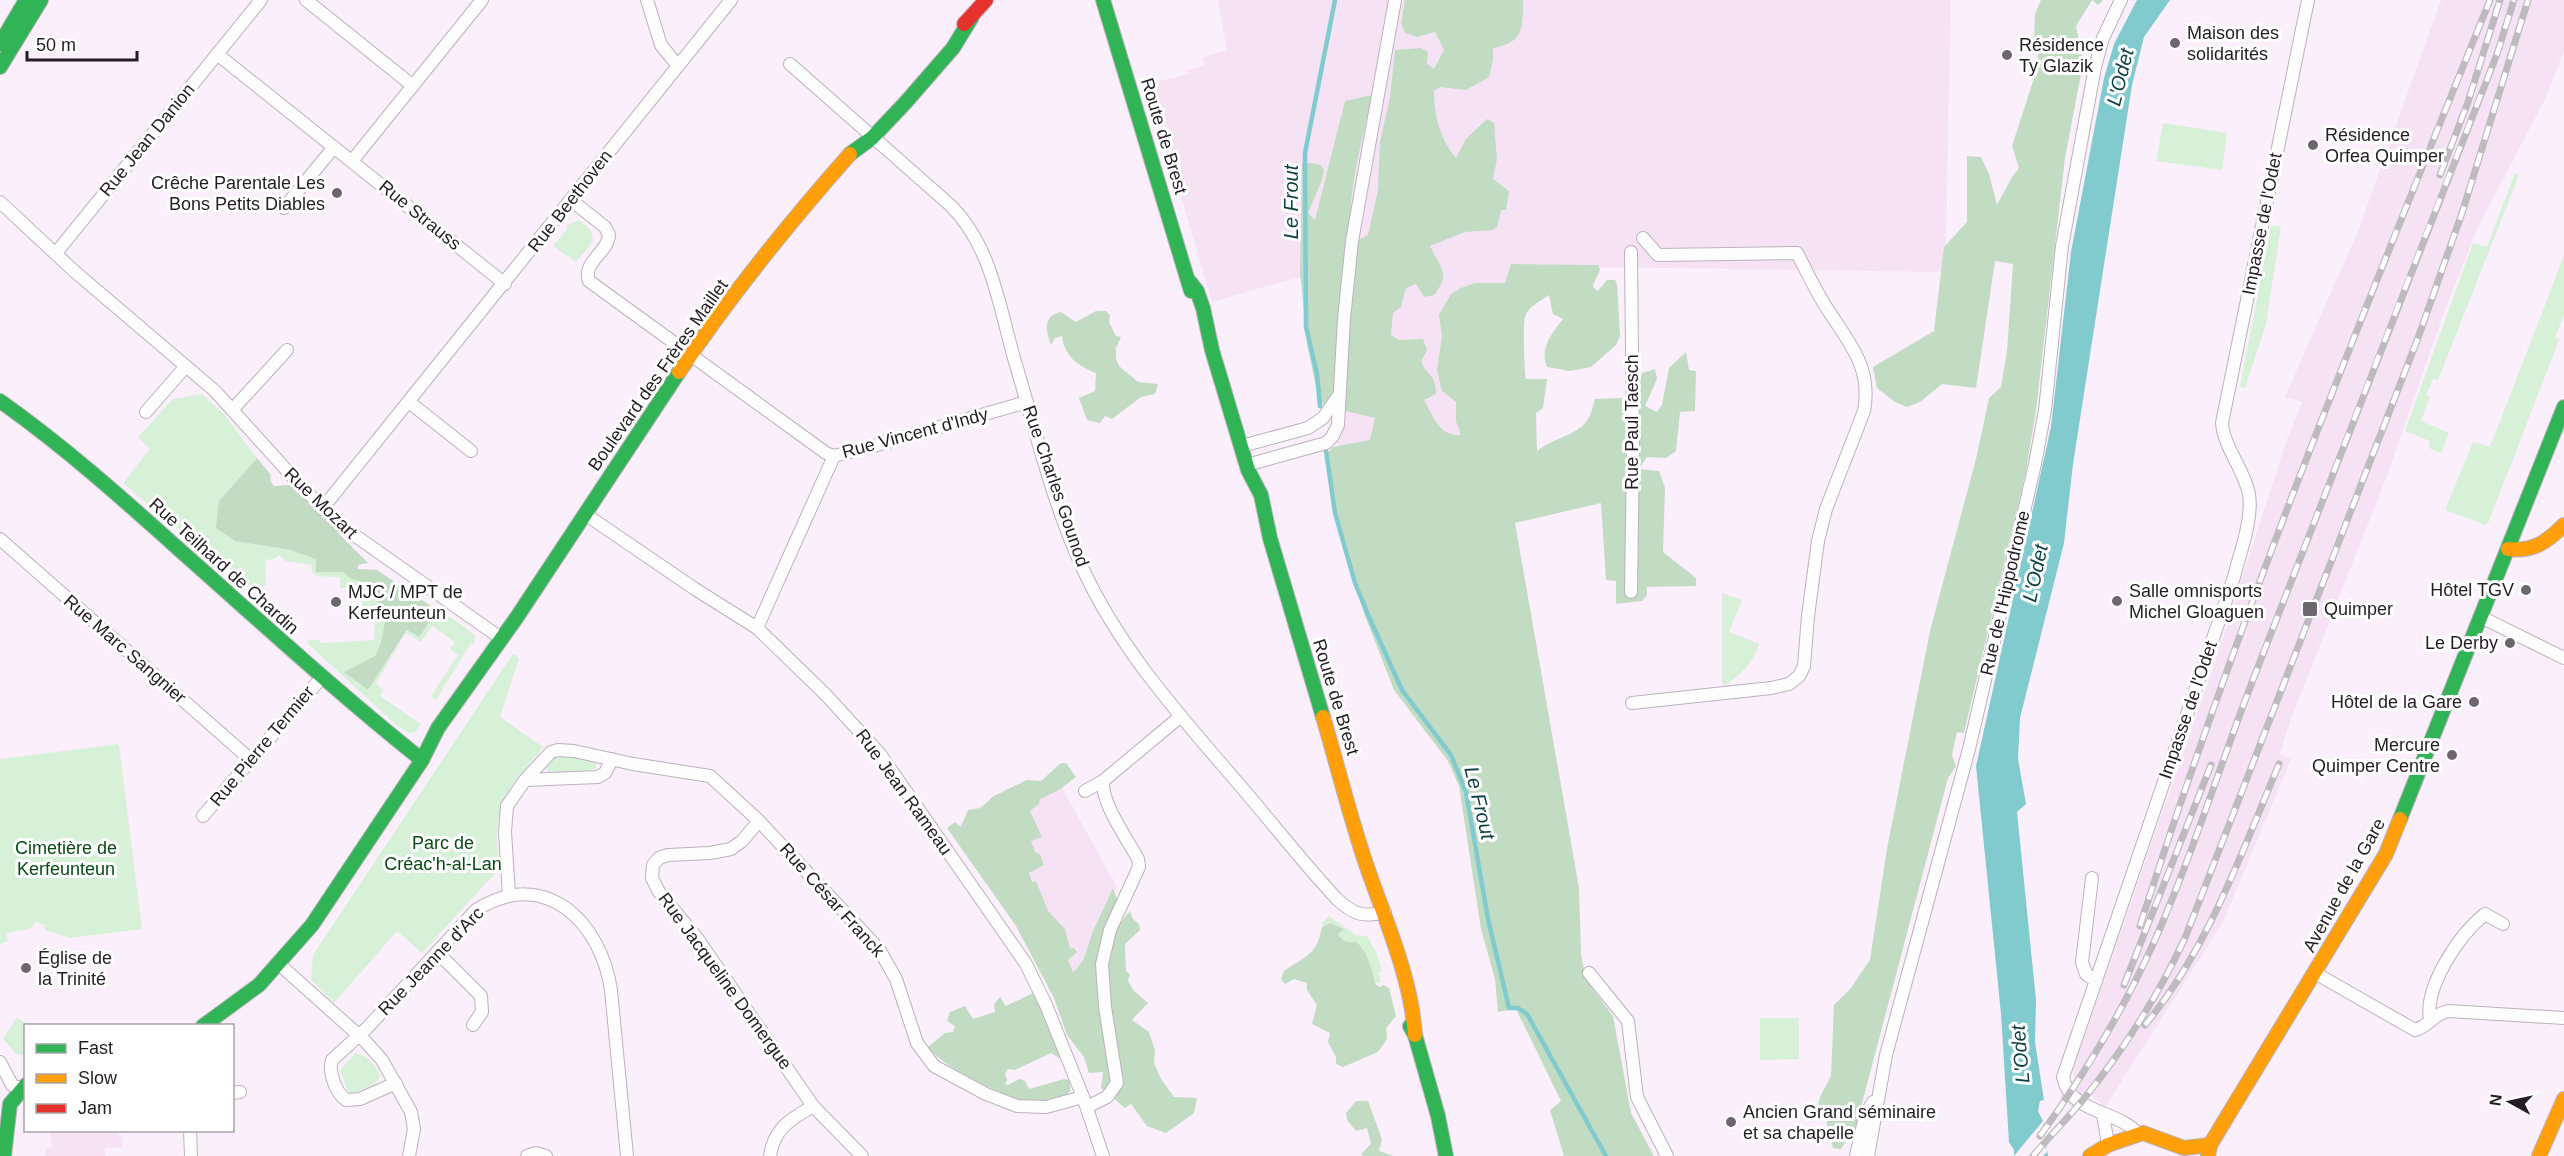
<svg xmlns="http://www.w3.org/2000/svg" width="2564" height="1156" viewBox="0 0 2564 1156" font-family="Arial,sans-serif">
	<rect width="100%" height="100%" fill="#faeffa"/>
	<!-- built -->
	<g fill="#f5e3f5">
		<path d="M1218 0H1951L1945 272 1512 266 1506 456 1339 451 1319 367 1307 279 1298 278 1274 284 1212 302 1148 84 1189 74 1188 70 1204 65 1202 58 1227 50Z"/>
		<path d="M2441 0H2564V51L2545 99 2478 227 2442 318 2387 476 2290 721 2280 754 2291 759 2223 922 2105 1107 2090 1095 2077 1111 2060 1098 2074 1081 2073 1069 2214 665 2285 445 2302 402 2285 397 2358 231Z"/>
		<path d="M1056 777 1117 887 1102 928 1083 1004 957 828 974 809Z"/>
		<path d="M50 1131H117L118 1135H122L123 1147 105 1148V1156H45L46 1148 52 1149Z"/>
	</g>
	<!-- green -->
	<g fill="#d7f0d8">
		<path d="M2163 123 2227 133 2222 170 2156 161Z"/>
		<path d="M2515 173 2519 175 2438 380 2433 379 2426 395 2430 397 2421 421 2449 433 2441 453 2429 448 2430 441 2405 431 2473 243 2487 247Z"/>
		<path d="M578 220C603 236 592 243 576 262L553 246 567 229V226Z"/>
		<path d="M2271 226H2281L2266 324 2245 388 2240 387Z"/>
		<path d="M2564 256V315L2555 337 2559 340 2489 521 2486 525 2445 510 2473 442 2490 447Z"/>
		<path d="M202 394 224 414 257 458 219 501 217 528 235 541 290 550 317 559 316 572H343L351 579 367 583 379 604 385 622 381 642 375 656 345 672 368 690 408 630 419 637 432 618 440 612 453 619 475 635 474 644 471 643 436 700 431 696 458 655 450 649 455 642 432 626 421 642 406 633 376 683 383 690 380 696 421 724 415 732 408 733 395 724 307 643 309 640H319L321 643 374 640 376 610 373 607H362V587L340 588V577L317 576 313 573 311 565 286 561 279 555 274 559 265 560 266 584 257 593 190 532 173 526 123 483 150 449 138 437 173 399Z"/>
		<path d="M1722 593 1742 600 1729 632 1759 644C1753 664 1741 674 1724 686L1722 682Z"/>
		<path d="M513 654 519 658 500 717 543 747C533 761 520 773 511 787 495 809 495 842 500 868L422 953 397 931 334 1003 311 980 313 955Z"/>
		<path d="M119 744 142 929 70 938 45 930 44 924 35 922 32 928 6 933 8 941 0 944V759Z"/>
		<path d="M562 754 596 760V769L558 773 547 771 544 765 552 758Z"/>
		<path d="M1329 916 1356 935 1367 936 1377 954 1382 971 1379 972 1381 982 1374 984C1371 954 1355 953 1338 934L1344 929 1330 923 1323 926 1322 923Z"/>
		<path d="M17 1018 30 1025 26 1026 25 1056 15 1053 3 1038Z"/>
		<path d="M1760 1018H1799V1059L1760 1060Z"/>
		<path d="M356 1053C366 1055 377 1066 380 1076L375 1084 352 1094 348 1092 340 1070Z"/>
	</g>
	<!-- forest -->
	<g fill="#c1dcc2">
		<path d="M1405 0H1523C1523 27 1524 43 1493 48V60L1489 77 1466 90 1440 87 1434 91C1434 116 1440 139 1456 158L1466 139 1487 119 1494 123 1497 159 1493 179 1509 191 1506 210H1501L1497 227 1493 230 1465 232 1430 246C1441 269 1451 273 1434 295L1424 297 1416 284 1406 288 1401 307 1393 313 1391 335 1399 340 1423 339 1427 350 1421 361C1427 377 1436 373 1436 394L1424 400C1433 416 1440 437 1460 435L1459 427 1456 422V402L1442 391 1437 370 1442 336 1439 315 1451 294 1461 288 1475 283H1505L1511 264 1598 265 1600 270 1593 285 1594 288 1598 291 1607 280H1615L1617 284 1620 336 1616 345 1591 367 1570 371 1547 367C1539 349 1552 333 1563 319L1553 314 1549 295C1541 301 1528 306 1525 317 1523 323 1524 371 1526 379H1547L1543 408 1536 413 1537 451C1551 439 1575 436 1586 422 1591 416 1593 406 1595 399L1622 398 1626 404 1637 395 1642 373 1655 369 1657 379 1645 406 1657 412 1662 405 1669 368 1686 352 1689 370 1696 371 1695 411 1680 412 1676 451 1666 458 1647 457 1639 469 1659 471 1665 488 1663 552 1696 578V586L1647 587V595L1642 601 1616 604V581L1606 580 1601 503 1515 523 1579 888 1581 954 1586 980 1613 1016 1631 1113 1654 1156H1564L1550 1110 1561 1101 1516 1009 1498 1012 1495 979 1481 929 1459 786 1448 761 1394 690 1365 616 1336 523 1326 454 1333 447 1370 440 1375 418 1328 407 1319 401 1307 344 1300 272 1302 164 1311 163 1320 165 1324 170 1322 180 1308 213 1315 220 1345 101 1372 95C1363 136 1345 203 1351 244L1368 235 1378 190 1380 142 1390 97 1395 50 1421 48 1428 52 1427 64 1434 69 1444 50 1435 32 1417 37 1405 33 1401 23Z"/>
		<path d="M2041 0H2103L2098 5 2092 0 2076 26 2083 63 2065 158 2036 410 2026 471 1964 733 1957 732 1952 755 1956 766 1948 778 1856 1126 1841 1149 1833 1148 1824 1111 1818 1106 1820 1097 1831 1076 1834 1005 1850 989 1870 960 1887 849 1930 631 1976 459 1989 398 2001 387 2007 351 2013 264 1995 261 1976 388 1942 384 1920 402 1907 407 1895 402 1877 388 1873 367 1934 331 1944 247 1967 222V156L1981 157 1989 174 1997 205 2012 177 2019 168 2012 146 2039 63 2034 39 2035 14Z"/>
		<path d="M1096 311H1106L1110 315 1109 322 1116 336 1121 337 1116 348V359L1119 366 1138 382 1158 384 1155 394 1141 397 1112 419 1105 416 1100 423 1087 420 1079 398 1095 391 1096 373C1078 366 1064 356 1062 336L1055 338 1051 345C1046 330 1042 316 1061 312L1076 322Z"/>
		<path d="M257 458 271 475 270 480 274 486 290 485 368 563 358 565V569L377 570 440 612 432 618 419 637 407 630 368 690 344 672 375 656 381 642 385 622 379 604 367 583 351 579 343 572H316V559L290 550 235 541 216 528 219 501Z"/>
		<path d="M1061 763H1066L1076 777 1059 790 1040 799 1039 804 1030 811 1042 837 1031 841 1035 852 1040 854 1044 865 1029 873 1032 882 1036 881 1048 911 1065 929 1070 949 1074 948 1077 952 1068 960 1073 972C1087 961 1087 946 1093 931 1100 916 1107 902 1113 888L1118 902 1113 932 1130 911 1133 919 1139 924 1140 930 1125 944 1126 971 1130 974 1128 981 1134 991 1148 1003 1132 1020 1149 1032 1155 1050 1154 1063 1161 1079 1174 1097 1197 1098 1194 1113 1166 1133 1147 1126 1131 1104 1125 1108 1101 1088 1103 1072 1089 1073 1084 1057 1067 1035 1054 998 1016 926 947 828 955 822 961 827 968 810 981 808 992 797 1027 780 1041 781Z"/>
		<path d="M1330 923 1344 929 1338 934C1344 942 1347 943 1356 942 1366 949 1373 971 1375 984L1380 987 1383 985 1389 988 1396 1016 1386 1028 1387 1039 1378 1052 1343 1067 1336 1064V1057L1328 1042 1330 1033 1312 1024 1317 1005 1307 990V983L1294 979 1285 984 1281 979 1284 971C1305 956 1317 956 1322 927Z"/>
		<path d="M1033 993 1054 1033 1061 1059 1051 1053 1015 1070 1008 1069 1005 1074 1007 1080 1005 1084 1008 1085 1019 1079 1025 1081 1029 1089 1064 1079 1070 1080V1091L1064 1099C1050 1101 1035 1104 1021 1100 1001 1095 938 1064 928 1047L945 1033 953 1032 955 1026 947 1021 950 1012 965 1006 973 1019 995 1012 994 1004 1000 997 1006 1006Z"/>
		<path d="M1356 1101H1368L1382 1139 1379 1151 1394 1156H1363L1361 1154 1371 1144 1367 1128 1356 1131 1347 1120 1346 1113Z"/>
	</g>
	<!-- water -->
	<path fill="#81cbcf" d="M2137 0H2170L2144 37 2132 85 2073 464 2064 543 2020 718 2018 759 2026 804 2017 812 2036 1000 2035 1042 2044 1100 2040 1101 2038 1111 2043 1121 2048 1156H2014V1150L2009 1142 2001 1014 1976 766 2051 427 2071 252 2104 78 2114 44Z"/>
	<!-- pier -->
	<path fill="#faeffa" d="M2043 1121 2047 1152 2043 1156H2014Z"/>
	<g fill="none" stroke-linecap="round" stroke-linejoin="round">
		<!-- stream -->
		<g stroke="#81cbcf" stroke-width="4.5">
			<path d="M1320 406 1317 374 1306 327 1305 153 1335 0"/>
			<path d="M1326 451 1335 513 1355 583 1369 617 1402 690 1451 755 1466 792 1488 919 1509 1008H1518L1527 1014 1606 1156"/>
		</g>
		<!-- street casing -->
		<g stroke="#bbb2bb" stroke-width="14">
			<g id="street">
				<path d="M306 0 413 86"/>
				<path d="M647 0 661 45 678 66"/>
				<path d="M217 54 505 284"/>
				<path d="M790 64 950 205C991 245 999 305 1014 358 1035 428 1052 502 1083 569 1121 652 1184 720 1243 789 1274 825 1304 864 1337 899 1353 914 1363 918 1385 912"/>
				<path d="M352 161 482 0"/>
				<path d="M571 200 605 227 609 235C608 253 582 262 589 281L826 453 834 456 870 447 1027 402"/>
				<path d="M0 202 74 271 215 391 300 485 340 525 502 639"/>
				<path d="M284 208 334 147"/>
				<path d="M56 253 261 0"/>
				<path d="M409 402 471 451"/>
				<path d="M233 409 287 350"/>
				<path d="M146 412 186 366"/>
				<path d="M1242 446 1308 428 1323 418 1337 398"/>
				<path d="M1247 465 1326 443 1332 437 1338 425 1344 319 1352 241 1395 0"/>
				<path d="M322 509 731 0"/>
				<path d="M585 514 695 589 757 628 826 695 880 754 1026 964 1046 1005 1083 1097 1103 1156"/>
				<path d="M0 539 251 760"/>
				<path d="M1631 592 1633 449 1631 252"/>
				<path d="M2481 617 2564 658"/>
				<path d="M757 628 834 456"/>
				<path d="M1632 703 1771 688 1789 684 1799 676 1804 666 1808 616 1818 541 1826 509 1864 411C1872 368 1850 344 1828 310 1816 292 1807 272 1797 253L1658 255 1643 238"/>
				<path d="M525 780 598 777 605 773 612 759"/>
				<path d="M1085 791 1103 781 1181 716"/>
				<path d="M203 816 322 677"/>
				<path d="M759 821 742 841 731 849 710 853 668 855 659 858 653 865 652 878 659 892 697 938 813 1106 862 1156"/>
				<path d="M2092 878 2082 962 2086 974 2096 981"/>
				<path d="M509 895 505 832 507 806 525 780 551 752 558 750 574 751 633 764 710 776 759 821 879 949 896 979 917 1043 934 1066 986 1094 1017 1106 1046 1107 1083 1097"/>
				<path d="M437 952 481 996 482 1012 473 1025"/>
				<path d="M279 964 365 1041 382 1060 411 1112 414 1129 409 1156"/>
				<path d="M1589 973 1628 1021 1637 1097 1667 1156"/>
				<path d="M2315 973 2415 1030C2428 1027 2434 1013 2449 1011L2564 1018"/>
				<path d="M2430 1020C2424 986 2460 934 2485 914L2503 924"/>
				<path d="M0 1062 12 1085 21 1089"/>
				<path d="M396 1083 360 1099 346 1100C336 1093 328 1072 332 1060L367 1028 476 910C545 866 601 922 611 990L627 1156"/>
				<path d="M232 1093 240 1092"/>
				<path d="M1087 1107 1107 1097 1117 1083 1105 1007 1102 964 1110 930 1139 867 1138 859C1128 840 1101 803 1103 781"/>
				<path d="M2103 1114 2108 1145"/>
				<path d="M190 1130 191 1156"/>
				<path d="M2138 1134C2119 1110 2070 1114 2063 1077L2234 577C2240 552 2253 520 2249 494 2244 469 2224 448 2222 423L2308 0"/>
				<path d="M527 1156 536 1153 546 1156"/>
				<path d="M770 1156C774 1128 791 1119 813 1106"/>
				<path d="M1856 1156 1865 1116 1873 1102"/>
				<path d="M1868 1156 1886 1055 1969 749 2035 464 2045 410 2062 246 2095 67 2103 38 2121 0"/>
			</g>
		</g>
		<!-- fast casing -->
		<g stroke="#bbb2bb" stroke-width="16">
			<g id="fast">
				<path d="M1103 0 1191 291"/>
				<path d="M0 44 26 0"/>
				<path d="M0 67 41 0"/>
				<path d="M850 154 872 138 906 102 953 48 972 17"/>
				<path d="M1190 282 1197 291 1203 308 1212 350 1248 470 1261 495 1270 538 1323 717"/>
				<path d="M0 401C65 447 123 499 182 552 261 622 339 694 422 760"/>
				<path d="M2400 819 2564 407"/>
				<path d="M203 1026 259 985 312 925 422 760 438 728 517 617 679 372"/>
				<path d="M1410 1026 1415 1035 1438 1116 1446 1156"/>
				<path d="M4 1156 10 1104 26 1085"/>
			</g>
		</g>
		<!-- slow casing -->
		<g stroke="#bbb2bb" stroke-width="16">
			<g id="slow">
				<path d="M679 372C730 296 789 223 850 154"/>
				<path d="M2508 549C2533 552 2547 542 2564 525"/>
				<path d="M1323 717C1338 767 1350 818 1367 867 1386 922 1411 977 1415 1035"/>
				<path d="M2090 1156 2108 1145 2143 1133 2184 1148 2210 1145"/>
				<path d="M2208 1156 2210 1145 2386 854 2400 819"/>
				<path d="M2539 1156 2564 1099"/>
			</g>
		</g>
		<!-- jam casing -->
		<g stroke="#bbb2bb" stroke-width="16">
			<path id="jam" d="M964 24 986 0"/>
		</g>
		<!-- street -->
		<use href="#street" stroke="#fefdfe" stroke-width="12"/>
		<!-- fast -->
		<use href="#fast" stroke="#30b455" stroke-width="14"/>
		<!-- slow -->
		<use href="#slow" stroke="#ff9f0a" stroke-width="14"/>
		<!-- jam -->
		<use href="#jam" stroke="#e5322d" stroke-width="14"/>
		<!-- rail casing -->
		<g stroke="#bebbbe" stroke-width="7">
			<g id="rail">
				<path d="M2440 175 2468 102 2500 0"/>
				<path d="M2140 926C2240 612 2366 306 2490 0"/>
				<path d="M2124 985 2211 765"/>
				<path d="M2145 1025C2208 949 2241 854 2279 764"/>
				<path d="M2040 1136C2084 1075 2123 1011 2154 942 2192 856 2220 765 2254 677 2335 469 2415 261 2497 54L2514 0"/>
				<path d="M2033 1156C2049 1137 2066 1120 2082 1101 2123 1051 2158 996 2185 938L2418 338 2462 213 2528 0"/>
			</g>
		</g>
		<!-- rail -->
		<use href="#rail" stroke="#fff" stroke-width="4.5" stroke-dasharray="14" stroke-linecap="butt"/>
	</g>
	<!-- markers -->
	<g fill="#6e666e" stroke="#fff" stroke-width="2">
		<circle cx="2175" cy="43" r="6"/>
		<circle cx="2007" cy="55" r="6"/>
		<circle cx="2313" cy="145" r="6"/>
		<circle cx="337" cy="193" r="6"/>
		<circle cx="2526" cy="590" r="6"/>
		<circle cx="2117" cy="601" r="6"/>
		<circle cx="336" cy="602" r="6"/>
		<rect x="2302" y="601" width="16" height="16" rx="3"/>
		<circle cx="2510" cy="643" r="6"/>
		<circle cx="2474" cy="702" r="6"/>
		<circle cx="2452" cy="755" r="6"/>
		<circle cx="26" cy="968" r="6"/>
		<circle cx="1731" cy="1122" r="6"/>
	</g>
	<g text-anchor="middle" dominant-baseline="central" stroke-width="6" stroke-linejoin="round" paint-order="stroke">
		<!-- poi labels -->
		<g font-size="18" fill="#231c23" stroke="#fff" text-anchor="start">
			<text x="2187" y="33">Maison des<tspan x="2187" dy="21">solidarités</tspan></text>
			<text x="2019" y="45">Résidence<tspan x="2019" dy="21">Ty Glazik</tspan></text>
			<text x="2325" y="135">Résidence<tspan x="2325" dy="21">Orfea Quimper</tspan></text>
			<text x="325" y="183" text-anchor="end">Crêche Parentale Les<tspan x="325" dy="21">Bons Petits Diables</tspan></text>
			<text x="2514" y="590" text-anchor="end">Hôtel TGV</text>
			<text x="2129" y="591">Salle omnisports<tspan x="2129" dy="21">Michel Gloaguen</tspan></text>
			<text x="348" y="592">MJC / MPT de<tspan x="348" dy="21">Kerfeunteun</tspan></text>
			<text x="2324" y="609">Quimper</text>
			<text x="2498" y="643" text-anchor="end">Le Derby</text>
			<text x="2462" y="702" text-anchor="end">Hôtel de la Gare</text>
			<text x="2440" y="745" text-anchor="end">Mercure<tspan x="2440" dy="21">Quimper Centre</tspan></text>
			<text x="38" y="958">Église de<tspan x="38" dy="21">la Trinité</tspan></text>
			<text x="1743" y="1112">Ancien Grand séminaire<tspan x="1743" dy="21">et sa chapelle</tspan></text>
		</g>
		<!-- street labels -->
		<g font-size="18" fill="#231c23" stroke="#fff">
			<text transform="translate(1164 136) rotate(73)">Route de Brest</text>
			<text transform="translate(147 140) rotate(-51)">Rue Jean Danion</text>
			<text transform="translate(570 201) rotate(-52)">Rue Beethoven</text>
			<text transform="translate(420 215) rotate(39)">Rue Strauss</text>
			<text transform="translate(2262 224) rotate(-79)">Impasse de l'Odet</text>
			<text transform="translate(658 375) rotate(-55)">Boulevard des Frères Maillet</text>
			<text transform="translate(1632 422) rotate(-90)">Rue Paul Taesch</text>
			<text transform="translate(915 433) rotate(-15)">Rue Vincent d'Indy</text>
			<text transform="translate(1056 486) rotate(71)">Rue Charles Gounod</text>
			<text transform="translate(321 503) rotate(44)">Rue Mozart</text>
			<text transform="translate(224 566) rotate(42)">Rue Teilhard de Chardin</text>
			<text transform="translate(2005 593) rotate(-77)">Rue de l'Hippodrome</text>
			<text transform="translate(125 649) rotate(41)">Rue Marc Sangnier</text>
			<text transform="translate(1336 697) rotate(73)">Route de Brest</text>
			<text transform="translate(2188 710) rotate(-71)">Impasse de l'Odet</text>
			<text transform="translate(262 746) rotate(-50)">Rue Pierre Termier</text>
			<text transform="translate(904 792) rotate(54)">Rue Jean Rameau</text>
			<text transform="translate(2344 885) rotate(-61)">Avenue de la Gare</text>
			<text transform="translate(832 900) rotate(48)">Rue César Franck</text>
			<text transform="translate(431 961) rotate(-46)">Rue Jeanne d'Arc</text>
			<text transform="translate(725 981) rotate(54)">Rue Jacqueline Domergue</text>
		</g>
		<!-- park labels -->
		<g font-size="18" fill="#094915" stroke="#fff">
			<text x="443" y="843">Parc de<tspan x="443" dy="21">Créac'h-al-Lan</tspan></text>
			<text x="66" y="848">Cimetière de<tspan x="66" dy="21">Kerfeunteun</tspan></text>
		</g>
		<!-- water labels -->
		<g font-size="20" font-style="italic" fill="#0c3f3f" stroke="#fff">
			<text transform="translate(2120 77) rotate(-76)">L'Odet</text>
			<text transform="translate(1291 202) rotate(-90)">Le Frout</text>
			<text transform="translate(2035 573) rotate(-78)">L'Odet</text>
			<text transform="translate(1480 803) rotate(76)">Le Frout</text>
			<text transform="translate(2020 1054) rotate(-95)">L'Odet</text>
		</g>
	</g>
	<!-- legend -->
	<rect x="24" y="1024" width="210" height="108" fill="#ffffff" stroke="#a7a4a7" stroke-width="1.5"/>
	<rect x="36" y="1044" width="30" height="9" fill="#30b455" stroke="#a7a4a7" stroke-width="1.5"/>
	<text x="78" y="1054" font-size="18" fill="#231c23">Fast</text>
	<rect x="36" y="1074" width="30" height="9" fill="#ff9f0a" stroke="#a7a4a7" stroke-width="1.5"/>
	<text x="78" y="1084" font-size="18" fill="#231c23">Slow</text>
	<rect x="36" y="1104" width="30" height="9" fill="#e5322d" stroke="#a7a4a7" stroke-width="1.5"/>
	<text x="78" y="1114" font-size="18" fill="#231c23">Jam</text>
	<!-- north arrow -->
	<g transform="translate(2510 1102) rotate(278)" stroke="#ffffff" stroke-width="4.5" paint-order="stroke">
	<path d="M0-4.5L10 22L0 15L-10 22Z" fill="#231c23"/>
	<text y="-9" font-size="16" font-weight="bold" text-anchor="middle" fill="#231c23">N</text>
	</g>
	<!-- scale -->
	<path d="M27 51v9h110v-9" fill="none" stroke="#231c23" stroke-width="3"/>
	<text x="36" y="51" font-size="18" fill="#231c23" stroke="#ffffff" stroke-width="4.5" paint-order="stroke">50 m</text>
</svg>
